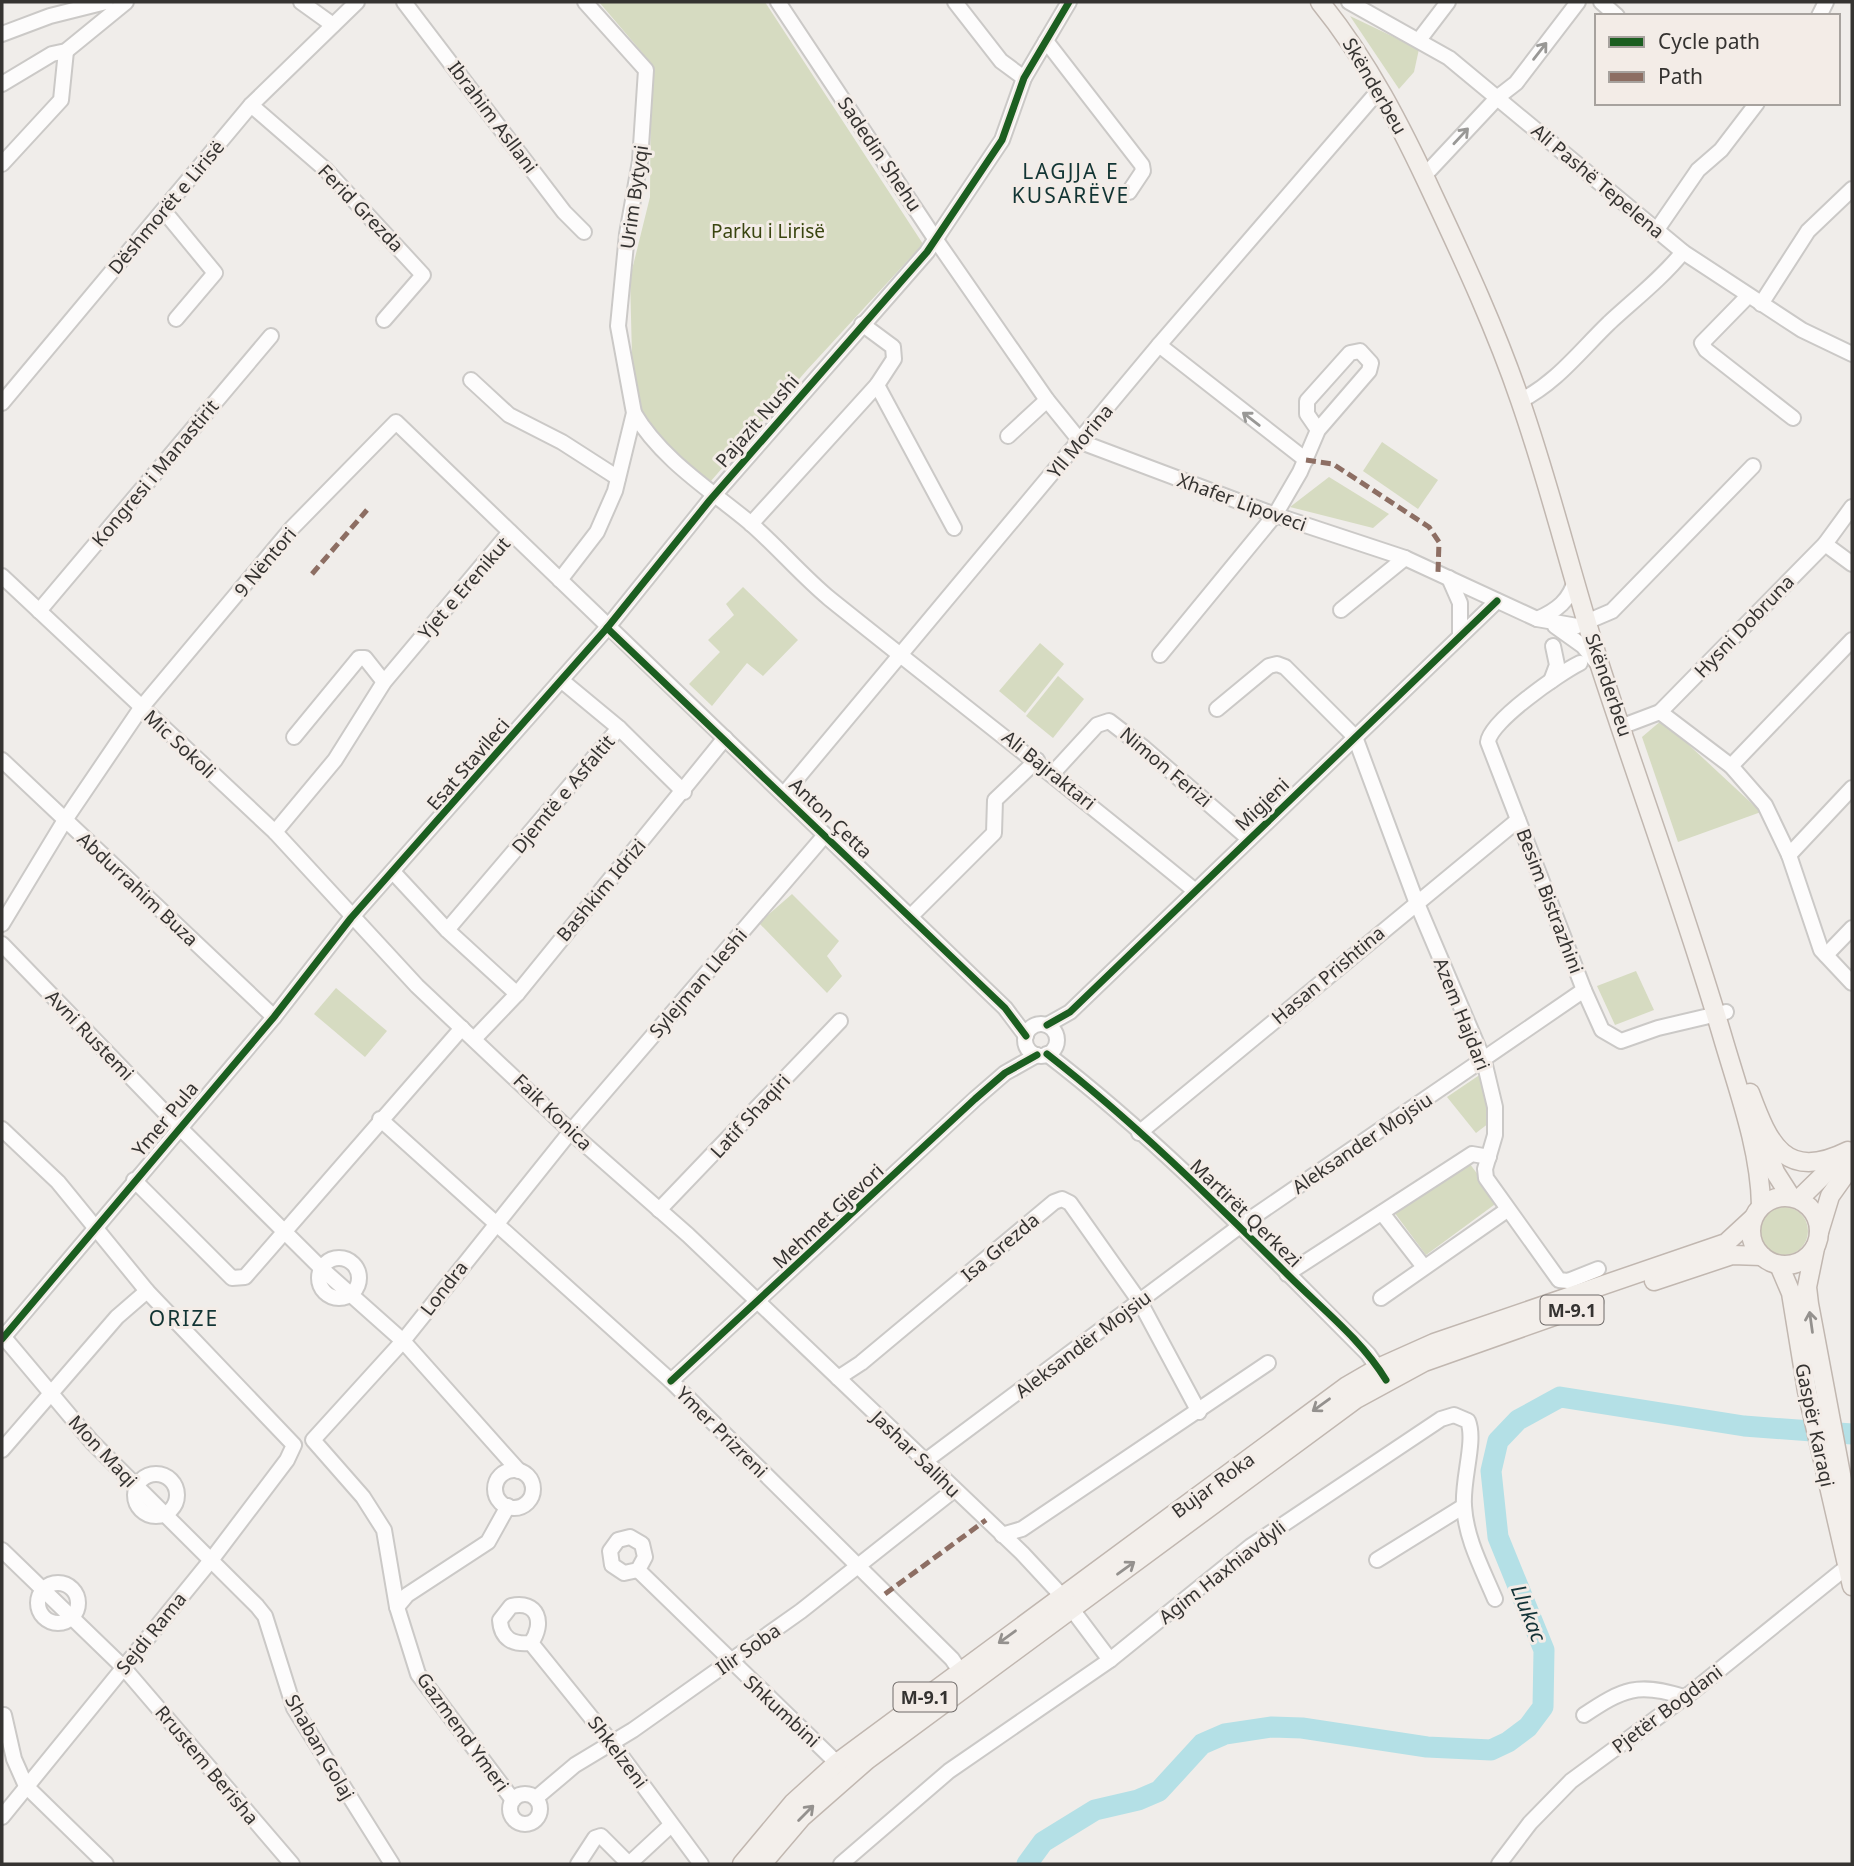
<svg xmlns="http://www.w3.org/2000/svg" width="1854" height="1866" viewBox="0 0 1854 1866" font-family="'Noto Sans',sans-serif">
	<rect width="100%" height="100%" fill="#f0edea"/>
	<!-- green -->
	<g fill="#d6dbc1">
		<path d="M599 2H765L923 244 807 370 711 481 664 449 633 395 630 278 650 197 651 63Z"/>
		<path d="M1350 16 1419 49 1414 72 1399 89Z"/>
		<path d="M1382 442 1438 480 1418 509 1363 471Z"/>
		<path d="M1329 477 1389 514 1373 528 1290 507Z"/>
		<path d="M743 587 798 640 763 676 747 663 712 706 689 684 720 652 708 640 734 615 726 604Z"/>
		<path d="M1040 643 1064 664 1025 713 999 691Z"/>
		<path d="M1058 676 1084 699 1053 738 1026 716Z"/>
		<path d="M1662 720 1761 812 1678 842 1642 737Z"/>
		<path d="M792 894 839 941 827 956 842 976 827 993 759 923Z"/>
		<path d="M1636 971 1654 1010 1615 1025 1597 986Z"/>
		<path d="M336 988 387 1031 365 1057 314 1014Z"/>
		<path d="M1481 1074 1489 1098V1123L1476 1133 1447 1097Z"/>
		<path d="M1467 1160 1498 1202 1426 1255 1394 1212Z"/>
		<circle cx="1784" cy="1231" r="24"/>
	</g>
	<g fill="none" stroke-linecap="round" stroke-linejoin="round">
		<!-- river -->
		<path stroke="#b4e0e6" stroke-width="21" d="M1027 1864 1043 1842 1095 1810 1138 1800 1159 1791 1202 1744 1225 1734 1272 1727 1302 1728 1427 1747 1491 1750 1508 1742 1528 1727 1543 1707 1544 1650 1498 1537 1491 1471 1498 1441 1518 1420 1560 1397 1744 1426 1852 1434"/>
		<!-- minor casing -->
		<g stroke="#cbc9c7" stroke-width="18">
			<g id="minor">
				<path d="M301 2 333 25"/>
				<path d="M404 2 564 212 584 232"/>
				<path d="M778 2 936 240 1047 400 1081 442 1275 515 1405 558 1537 619 1577 626 1612 611 1753 466"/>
				<path d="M955 2 1001 61 1024 78"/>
				<path d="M1349 2 1449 58 1683 252 1802 330 1852 354"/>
				<path d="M1601 2 1617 16"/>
				<path d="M1819 16 1826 2"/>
				<path d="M2 34 50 16 106 2"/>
				<path d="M1419 40 1448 2"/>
				<path d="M1046 41 1142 165 1143 171 1129 192"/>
				<path d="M2 84 52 54 66 51 126 2"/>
				<path d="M251 105 326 170 423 275 384 320"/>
				<path d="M2 164 61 100 66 51"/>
				<path d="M1424 176 1498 97 1516 83 1578 2"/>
				<path d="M164 211 215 273 176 319"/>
				<path d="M1656 231 1698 170 1721 150 1757 103"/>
				<path d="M1748 296 1702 343 1706 350 1793 418"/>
				<path d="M1761 304 1808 231 1852 189"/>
				<path d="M1159 345 1306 460"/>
				<path d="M471 380 509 415 562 442 618 478"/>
				<path d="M877 385 954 528"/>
				<path d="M1520 401C1557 382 1579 352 1609 323 1635 299 1661 279 1683 252"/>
				<path d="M2 403 251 105 357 2"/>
				<path d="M634 413C661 459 709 489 749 522 777 546 801 575 830 599 951 696 1074 791 1194 890"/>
				<path d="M1008 436 1047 400"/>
				<path d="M751 524 877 385 894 359 893 347 862 324"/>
				<path d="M1825 544 1852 564"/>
				<path d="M2 576 275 832 417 986 580 1140 688 1235 1022 1553 1062 1596 1110 1660"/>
				<path d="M1449 578 1460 603V635"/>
				<path d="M560 580 597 532 615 491 634 413 618 326 627 234 640 161 646 70 585 2"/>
				<path d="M1341 610 1405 558"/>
				<path d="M39 611 271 336"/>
				<path d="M1537 619C1556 611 1571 600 1575 579"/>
				<path d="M1555 626 1583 646 1597 663"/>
				<path d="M1160 655 1275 515 1300 472 1318 430 1369 371 1371 363 1360 351 1350 353 1307 401V414L1318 430"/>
				<path d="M1580 663C1560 673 1490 721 1488 742L1584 990 1602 1030 1621 1041 1658 1028 1726 1012"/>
				<path d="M561 680 619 728"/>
				<path d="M1551 681 1557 665 1553 646"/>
				<path d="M1217 709 1269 666 1277 664 1285 667 1355 737 1416 901 1484 1061 1495 1107V1135L1485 1169 1486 1178 1559 1280 1568 1281 1598 1269"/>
				<path d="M1660 712 1731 766 1765 805 1789 855 1821 950 1852 983"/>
				<path d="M1623 726 1660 712 1825 544 1852 507"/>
				<path d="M294 737 359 658H365L384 682"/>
				<path d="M2 760 274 1017"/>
				<path d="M1731 766 1852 640"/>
				<path d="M1053 773 1097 725 1109 721 1144 748 1249 839"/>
				<path d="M784 794 1159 345 1380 89"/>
				<path d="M275 832 335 760 384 682 510 532"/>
				<path d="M1789 855 1852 788"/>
				<path d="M394 873 447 930 517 994"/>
				<path d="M910 917 994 833 995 800 1037 760"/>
				<path d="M2 924 65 820 141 708 292 528 396 422 1005 1008 1026 1036"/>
				<path d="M447 930 619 728 684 792"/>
				<path d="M2 944 178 1126 321 1268 403 1341 519 1471"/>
				<path d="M1826 955 1852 928"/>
				<circle cx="1041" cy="1040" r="16"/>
				<path d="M1047 1025 1070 1012 1497 601"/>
				<path d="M474 1039 517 994 725 738"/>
				<path d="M1047 1054C1163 1143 1265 1251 1368 1354L1384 1377"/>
				<path d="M380 1119 671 1381 952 1659 960 1671"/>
				<path d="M2 1129 58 1182 147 1291 294 1445 287 1460 212 1559 2 1817"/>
				<path d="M1139 1133 1518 820"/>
				<path d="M134 1180 232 1278 245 1277 462 1028"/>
				<path d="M659 1210 840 1021"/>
				<path d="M1382 1213 1424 1267"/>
				<circle cx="339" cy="1278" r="20"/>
				<path d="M1287 1274 1472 1154 1489 1157"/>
				<path d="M1381 1298 1507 1210"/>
				<path d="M2 1335 92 1442 257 1606 265 1616 294 1708 392 1864"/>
				<path d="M2 1339 274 1017 351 918 607 628 710 500 927 252 1002 140 1024 78 1069 2"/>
				<path d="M838 1378 861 1363 1054 1202 1062 1199 1070 1203 1140 1302 1199 1412"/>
				<path d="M671 1381 975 1099 1005 1073 1037 1055"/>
				<path d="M2 1450 117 1317 147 1291"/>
				<path d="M924 1462 1240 1226 1584 990"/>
				<circle cx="514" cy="1489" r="19"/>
				<circle cx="156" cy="1495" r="21"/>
				<path d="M1002 1535 1022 1529 1268 1363"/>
				<path d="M2 1550 123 1667 292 1864"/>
				<path d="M1377 1560 1464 1506"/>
				<path d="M638 1570 624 1573 612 1565 610 1551 618 1540 630 1537 642 1544 645 1557 638 1570 837 1763"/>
				<circle cx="58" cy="1603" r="20"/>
				<path d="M397 1607 407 1595 488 1542 508 1506"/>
				<path d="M531 1643C545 1623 538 1600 511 1606L500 1620C501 1639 513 1645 531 1643L611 1742 701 1864"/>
				<path d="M4 1715 14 1759 26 1786 106 1864"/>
				<path d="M1584 1715C1623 1689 1638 1682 1684 1697"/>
				<circle cx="525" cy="1809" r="15"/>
				<path d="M536 1798 575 1765 633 1730 801 1611 954 1490"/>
				<path d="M513 1800 418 1674 397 1607 384 1530 363 1497 313 1440 403 1341 571 1131 825 835"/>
				<path d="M578 1864 595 1838 601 1836 629 1864"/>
				<path d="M629 1864 671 1825"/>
				<path d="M841 1864 949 1771 1110 1660 1251 1546 1441 1419 1454 1415 1468 1421C1476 1441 1462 1479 1464 1506 1466 1539 1482 1568 1495 1599"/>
				<path d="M1499 1864 1530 1823 1571 1781 1692 1692 1848 1566"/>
			</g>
		</g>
		<!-- major casing -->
		<g stroke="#c1b7b0" stroke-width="21">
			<g id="major">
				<path d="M1320 2C1368 61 1402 128 1434 197 1465 263 1496 330 1520 400 1551 489 1573 582 1602 672 1642 794 1686 913 1722 1035 1738 1090 1760 1148 1761 1205"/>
				<path d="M1750 1093C1769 1144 1785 1182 1848 1151"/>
				<path d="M1760 1132 1775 1172 1791 1197"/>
				<circle cx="1785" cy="1231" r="34"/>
				<path d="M1799 1199 1843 1156"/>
				<path d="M1819 1232 1830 1196 1852 1165"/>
				<path d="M1815 1248 1807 1287 1809 1304 1852 1533"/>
				<path d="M1779 1265 1791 1293 1807 1391 1852 1586"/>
				<path d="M1654 1281 1732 1255 1762 1256"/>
				<path d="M742 1864 793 1803 837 1763 1347 1386 1378 1368 1434 1343 1726 1243 1752 1219"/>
				<path d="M762 1864 802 1817 867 1760 1356 1399 1424 1362 1594 1302"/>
			</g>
		</g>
		<!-- minor -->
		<use href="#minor" stroke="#fdfcfc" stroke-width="14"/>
		<!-- major -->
		<use href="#major" stroke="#f3efeb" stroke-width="18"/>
		<!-- quiet -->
		<g stroke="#8d6e63" stroke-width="5" stroke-dasharray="10 5" stroke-linecap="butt">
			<path d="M1306 460 1333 464 1429 527 1439 542 1438 572"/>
			<path d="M312 574 367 510"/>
			<path d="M885 1594 986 1520"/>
		</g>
		<!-- cycleway casing -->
		<g stroke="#f3ece7" stroke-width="11">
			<g id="cycleway">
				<path d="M607 628 1005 1008 1026 1036"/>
				<path d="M1047 1025 1070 1012 1497 601"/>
				<path d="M1047 1054C1133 1121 1211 1198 1288 1275 1322 1309 1361 1339 1386 1380"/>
				<path d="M2 1339 274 1017 351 918 607 628 710 500 927 252 1002 140 1024 78 1069 2"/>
				<path d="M671 1381 975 1099 1005 1073 1037 1055"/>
			</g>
		</g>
		<!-- cycleway -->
		<use href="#cycleway" stroke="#1b5e20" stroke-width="7"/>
	</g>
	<!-- one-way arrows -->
	<defs><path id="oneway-shaft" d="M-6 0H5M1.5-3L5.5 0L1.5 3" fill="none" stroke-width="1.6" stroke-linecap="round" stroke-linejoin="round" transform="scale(1.75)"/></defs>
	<g stroke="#999896">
		<use href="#oneway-shaft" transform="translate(1540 51) rotate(-52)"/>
		<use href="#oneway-shaft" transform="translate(1461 136) rotate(-47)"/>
		<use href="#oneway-shaft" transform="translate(1251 419) rotate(-142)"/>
	</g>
	<g stroke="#94918e">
		<use href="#oneway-shaft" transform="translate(1811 1322) rotate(-98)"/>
		<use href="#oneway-shaft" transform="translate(1321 1405) rotate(144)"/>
		<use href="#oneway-shaft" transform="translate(1126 1568) rotate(-36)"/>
		<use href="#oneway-shaft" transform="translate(1007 1637) rotate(144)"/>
		<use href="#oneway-shaft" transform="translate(806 1813) rotate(-45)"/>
	</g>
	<g text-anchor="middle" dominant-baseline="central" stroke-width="6" stroke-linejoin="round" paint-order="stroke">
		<!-- shield labels -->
		<g fill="#f3ece7" stroke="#6e6a68" stroke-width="2">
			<rect x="1540.5" y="1295.5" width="63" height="29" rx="5"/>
			<rect x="893.5" y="1682.5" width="63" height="29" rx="5"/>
		</g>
		<g font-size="18" font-weight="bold" fill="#353331">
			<text x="1572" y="1310">M-9.1</text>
			<text x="925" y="1697">M-9.1</text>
		</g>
		<!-- street labels -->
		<g font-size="19" fill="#353331" stroke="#f3ece7">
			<text transform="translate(1375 86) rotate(60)">Skënderbeu</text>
			<text transform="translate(493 117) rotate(53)">Ibrahim Asllani</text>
			<text transform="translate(880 154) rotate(56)">Sadedin Shehu</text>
			<text transform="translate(1598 181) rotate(40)">Ali Pashë Tepelena</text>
			<text transform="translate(634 197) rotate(-82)">Urim Bytyqi</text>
			<text transform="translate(166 207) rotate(-50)">Dëshmorët e Lirisë</text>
			<text transform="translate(361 208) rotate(46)">Ferid Grezda</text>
			<text transform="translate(757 421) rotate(-49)">Pajazit Nushi</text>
			<text transform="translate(1080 441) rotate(-50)">Yll Morina</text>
			<text transform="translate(155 473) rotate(-50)">Kongresi i Manastirit</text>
			<text transform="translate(1242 502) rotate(20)">Xhafer Lipoveci</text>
			<text transform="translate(265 562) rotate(-50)">9 Nëntori</text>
			<text transform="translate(464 588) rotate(-49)">Yjet e Erenikut</text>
			<text transform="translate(1744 626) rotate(-46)">Hysni Dobruna</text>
			<text transform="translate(1609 685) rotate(71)">Skënderbeu</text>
			<text transform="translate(180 744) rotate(43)">Mic Sokoli</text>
			<text transform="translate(468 764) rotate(-49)">Esat Stavileci</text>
			<text transform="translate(1166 767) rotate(40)">Nimon Ferizi</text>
			<text transform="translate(1049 770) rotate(39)">Ali Bajraktari</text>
			<text transform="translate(563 794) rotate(-50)">Djemtë e Asfaltit</text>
			<text transform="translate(1262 804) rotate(-44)">Migjeni</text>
			<text transform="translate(831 818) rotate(44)">Anton Çetta</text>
			<text transform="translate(138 889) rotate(43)">Abdurrahim Buza</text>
			<text transform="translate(601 890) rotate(-50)">Bashkim Idrizi</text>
			<text transform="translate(1550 901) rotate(69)">Besim Bistrazhini</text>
			<text transform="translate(1328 975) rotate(-40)">Hasan Prishtina</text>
			<text transform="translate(698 983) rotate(-49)">Sylejman Lleshi</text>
			<text transform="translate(1462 1014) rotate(68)">Azem Hajdari</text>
			<text transform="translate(90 1035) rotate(46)">Avni Rustemi</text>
			<text transform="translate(553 1112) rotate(44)">Faik Konica</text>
			<text transform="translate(750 1116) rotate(-47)">Latif Shaqiri</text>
			<text transform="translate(165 1119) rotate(-50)">Ymer Pula</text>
			<text transform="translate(1362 1143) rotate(-34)">Aleksander Mojsiu</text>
			<text transform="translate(1246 1213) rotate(44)">Martirët Qerkezi</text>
			<text transform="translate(828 1216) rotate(-43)">Mehmet Gjevori</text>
			<text transform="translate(1000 1247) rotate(-40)">Isa Grezda</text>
			<text transform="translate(444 1288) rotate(-52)">Londra</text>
			<text transform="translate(1083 1344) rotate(-37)">Aleksandër Mojsiu</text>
			<text transform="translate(1815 1425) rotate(78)">Gaspër Karaqi</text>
			<text transform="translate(722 1432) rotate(45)">Ymer Prizreni</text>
			<text transform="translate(103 1451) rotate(47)">Mon Maqi</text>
			<text transform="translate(916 1454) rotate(44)">Jashar Salihu</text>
			<text transform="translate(1213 1485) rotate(-36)">Bujar Roka</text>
			<text transform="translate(1222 1572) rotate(-38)">Agim Haxhiavdyli</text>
			<text transform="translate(151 1633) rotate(-51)">Sejdi Rama</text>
			<text transform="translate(748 1649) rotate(-35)">Ilir Soba</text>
			<text transform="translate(1667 1709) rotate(-37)">Pjetër Bogdani</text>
			<text transform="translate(782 1711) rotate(43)">Shkumbini</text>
			<text transform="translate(463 1732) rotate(54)">Gazmend Ymeri</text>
			<text transform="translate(320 1747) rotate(60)">Shaban Golaj</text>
			<text transform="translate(618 1752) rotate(53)">Shkelzeni</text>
			<text transform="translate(207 1765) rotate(50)">Rrustem Berisha</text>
		</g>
		<!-- park labels -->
		<g font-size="19" fill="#3a4510" stroke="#f3ece7">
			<text x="768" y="231">Parku i Lirisë</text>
		</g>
		<!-- neighbourhood labels -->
		<g font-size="21" letter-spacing="2" fill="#123534" stroke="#f3ece7">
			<text x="1071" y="171">LAGJJA E<tspan x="1071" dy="24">KUSARËVE</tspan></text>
			<text x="184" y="1318">ORIZE</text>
		</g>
		<!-- water labels -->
		<g font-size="21" font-style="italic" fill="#123236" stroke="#f3ece7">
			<text transform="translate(1529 1613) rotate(68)">Llukac</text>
		</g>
	</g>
	<!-- border -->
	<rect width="1854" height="1866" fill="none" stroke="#353331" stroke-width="7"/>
	<!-- legend -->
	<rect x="1595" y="14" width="245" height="91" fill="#f3ece7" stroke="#a7a29e" stroke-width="2"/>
	<rect x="1609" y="37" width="35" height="10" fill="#1b5e20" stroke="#a7a29e" stroke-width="2"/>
	<text x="1658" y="49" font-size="21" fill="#353331">Cycle path</text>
	<rect x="1609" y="72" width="35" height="10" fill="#8d6e63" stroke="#a7a29e" stroke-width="2"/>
	<text x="1658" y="84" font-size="21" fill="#353331">Path</text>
</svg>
